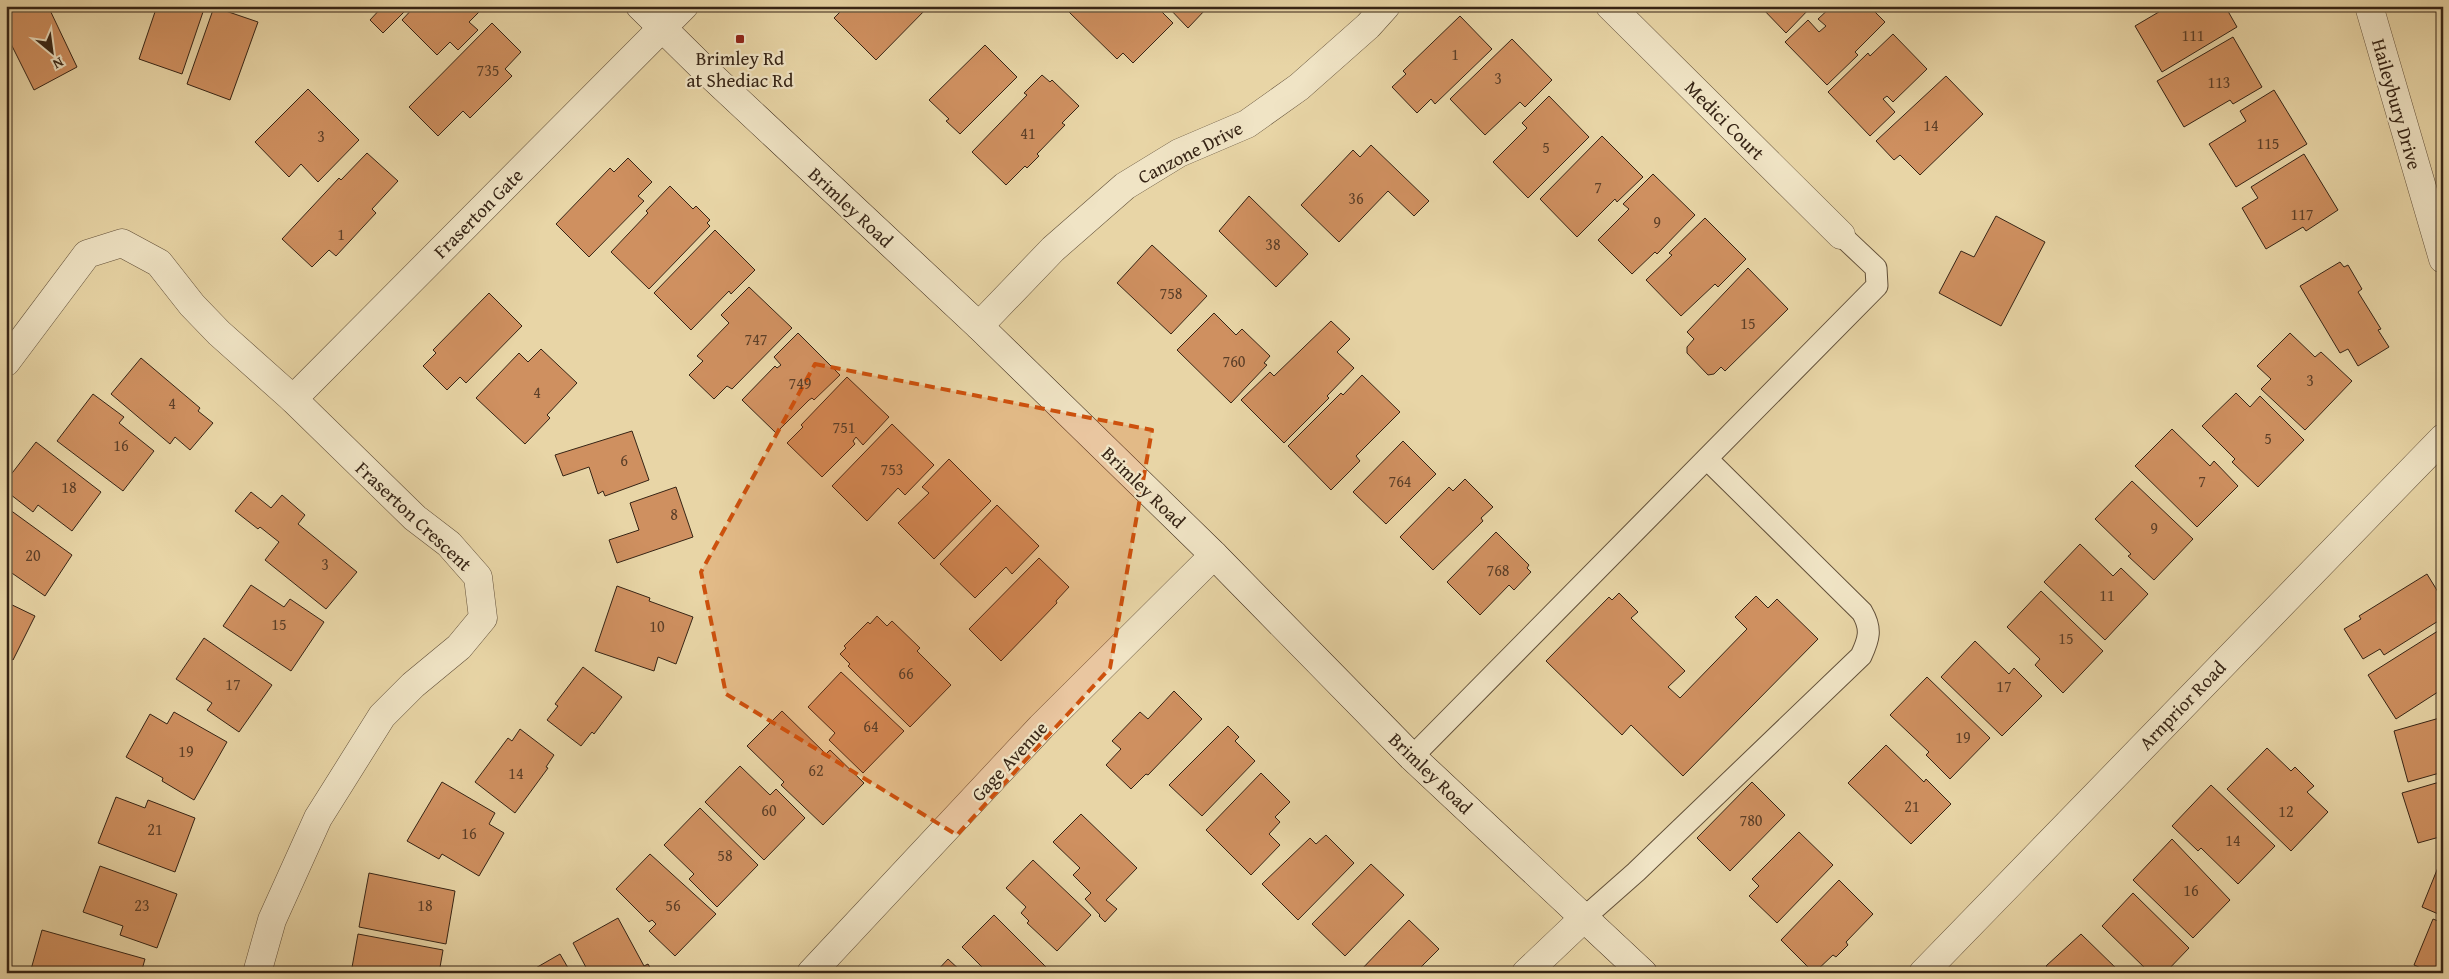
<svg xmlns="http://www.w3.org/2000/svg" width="2449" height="979" viewBox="0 0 2449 979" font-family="'Gentium Book Plus',serif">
	<rect width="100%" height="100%" fill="#e8d5a6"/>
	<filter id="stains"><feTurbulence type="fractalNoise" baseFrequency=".004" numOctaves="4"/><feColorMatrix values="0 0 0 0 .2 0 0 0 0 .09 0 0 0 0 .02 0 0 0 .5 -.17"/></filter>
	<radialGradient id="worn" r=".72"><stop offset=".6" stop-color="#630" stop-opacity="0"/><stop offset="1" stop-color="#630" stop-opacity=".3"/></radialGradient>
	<!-- building -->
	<g fill="#cf9060" stroke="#362415">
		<path d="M18 6H48L77 67 34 90 6 34V12Z"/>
		<path d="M157 6H205L182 74 139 59Z"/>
		<path d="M383 6H410L383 33 370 20Z"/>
		<path d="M415 6H485L469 22 478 30 458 50 450 42 437 55 402 20Z"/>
		<path d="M825 6H837L831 12Z"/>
		<path d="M846 6H929L876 60 834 18Z"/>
		<path d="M1075 6H1156L1173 23 1133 63 1123 53 1117 59 1069 12Z"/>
		<path d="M1167 6H1215L1209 12 1206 9 1188 28Z"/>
		<path d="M1760 6H1812L1786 33Z"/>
		<path d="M1832 6H1869L1885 22 1855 52 1858 55 1827 85 1785 42 1808 20 1819 32 1826 26 1818 19Z"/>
		<path d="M2169 6H2225L2237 27 2162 72 2135 26Z"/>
		<path d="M214 7 258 22 230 100 187 84Z"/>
		<path d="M1460 16 1492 49 1435 104 1431 99 1417 113 1392 87 1406 74 1403 71Z"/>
		<path d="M492 23 521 52 505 69 512 76 470 118 463 111 438 136 409 107Z"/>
		<path d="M1893 34 1927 69 1893 102 1887 96 1883 99 1895 112 1870 136 1828 92 1868 53 1870 56Z"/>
		<path d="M2233 37 2262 87 2233 104 2230 100 2184 127 2157 81Z"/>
		<path d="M1512 39 1552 80 1525 107 1520 102 1485 135 1450 99Z"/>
		<path d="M985 45 1017 77 960 134 946 121 949 119 929 100Z"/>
		<path d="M1042 75 1050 82 1052 80 1079 106 1062 123 1065 125 1037 154 1039 156 1027 168 1025 166 1006 185 972 152 1027 95 1024 93Z"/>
		<path d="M1946 76 1983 114 1920 175 1900 155 1894 160 1876 141Z"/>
		<path d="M308 89 359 140 318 182 301 164 289 177 255 142Z"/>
		<path d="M2274 90 2307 144 2236 187 2209 144 2246 121 2240 111Z"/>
		<path d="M1549 96 1589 137 1528 198 1493 162 1527 128 1522 123Z"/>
		<path d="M1602 136 1643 177 1617 202 1615 199 1577 237 1540 199Z"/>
		<path d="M1371 145 1429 201 1414 216 1388 191 1339 242 1301 205 1353 150 1360 157Z"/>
		<path d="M367 153 398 181 372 209 376 213 336 256 329 250 312 267 282 239 339 178 341 180Z"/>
		<path d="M2304 154 2338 210 2306 231 2303 227 2266 249 2242 208 2258 198 2251 187Z"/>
		<path d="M628 158 652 182 638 196 644 201 589 257 556 224 610 168 614 172Z"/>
		<path d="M1653 174 1695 215 1657 254 1655 252 1632 274 1598 240 1629 209 1623 204Z"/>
		<path d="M670 186 693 209 696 206 710 220 707 223 710 226 649 289 611 252 648 213 646 211Z"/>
		<path d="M1249 196 1308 254 1276 287 1219 231Z"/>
		<path d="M1996 216 2045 242 2001 326 1939 293 1961 251 1974 257Z"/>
		<path d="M1705 218 1746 259 1718 287 1715 284 1681 316 1646 280 1672 255 1669 253Z"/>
		<path d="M715 230 755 270 731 294 729 291 691 330 654 293Z"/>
		<path d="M1152 245 1207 296 1171 334 1117 283Z"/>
		<path d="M2340 262 2344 267 2348 265 2362 289 2358 292 2381 329 2378 330 2389 347 2358 366 2348 349 2340 353 2300 286Z"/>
		<path d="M1748 268 1788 309 1725 371 1721 367 1714 374 1708 375 1687 353V347L1694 339 1687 332Z"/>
		<path d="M749 287 792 328 732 389 727 386 714 399 689 375 703 361 697 356 729 323 721 315Z"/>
		<path d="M489 293 522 326 466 383 460 377 447 390 423 366 436 353 433 350Z"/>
		<path d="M1214 313 1236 335 1242 329 1270 356 1264 363 1267 365 1231 403 1177 350Z"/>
		<path d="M1331 321 1350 339 1337 352 1354 368 1327 396 1329 398 1284 443 1241 400 1270 372 1274 376Z"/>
		<path d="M798 333 840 375 814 400 812 398 809 400 776 433 742 400 775 366 777 368 781 365 774 357Z"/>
		<path d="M2290 333 2315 357 2321 352 2352 381 2305 430 2261 389 2271 379 2257 366Z"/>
		<path d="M541 349 577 383 547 415 550 418 525 444 476 398 519 353 528 362Z"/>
		<path d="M141 358 200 408 198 411 213 423 190 450 175 437 170 444 111 394Z"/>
		<path d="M1362 375 1400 412 1356 456 1360 461 1331 490 1288 446 1341 393 1343 395Z"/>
		<path d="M847 377 889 417 863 445 856 437 853 441 855 444 822 477 787 443 803 427 801 425Z"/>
		<path d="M2236 393 2250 407 2260 396 2304 440 2258 487 2232 462 2235 459 2202 426Z"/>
		<path d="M93 394 124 417 119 423 154 451 123 491 57 441Z"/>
		<path d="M892 424 934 465 905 495 898 488 867 521 832 486Z"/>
		<path d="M2172 429 2210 466 2214 461 2238 486 2197 527 2135 466Z"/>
		<path d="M632 431 649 480 605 496 603 491 598 494 589 467 563 476 555 455Z"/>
		<path d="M1403 441 1436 474 1386 524 1353 492Z"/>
		<path d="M36 442 101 492 72 531 38 505 33 512 6 491V481Z"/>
		<path d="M949 459 991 501 934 559 898 523 929 493 922 487Z"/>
		<path d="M1465 479 1493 507 1481 518 1483 521 1433 570 1400 537 1449 487 1453 491Z"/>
		<path d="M2132 481 2193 539 2154 580 2128 556 2131 554 2095 519Z"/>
		<path d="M676 487 693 537 617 563 609 540 639 530 630 503Z"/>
		<path d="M251 492 271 508 282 495 305 515 298 524 357 572 326 609 265 560 279 542 260 527 258 529 235 511Z"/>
		<path d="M997 505 1039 546 1012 574 1006 567 975 598 940 564Z"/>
		<path d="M6 507 72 555 45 596 6 569Z"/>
		<path d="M1496 532 1529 565 1527 568 1531 572 1514 590 1509 585 1480 615 1447 582Z"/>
		<path d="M2080 544 2113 576 2121 568 2148 594 2105 640 2044 582Z"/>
		<path d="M1039 558 1069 587 1056 601 1057 603 1001 661 969 629Z"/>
		<path d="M2427 574 2443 600V618L2384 655 2380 649 2363 659 2344 629 2361 619 2359 616Z"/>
		<path d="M251 585 284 607 290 599 324 622 291 671 223 626Z"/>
		<path d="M617 586 650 598 649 601 693 617 676 664 658 657 654 671 595 651Z"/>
		<path d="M2041 591 2103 651 2063 693 2035 665 2040 659 2007 627Z"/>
		<path d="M1619 593 1638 612 1631 618 1685 671 1668 687 1680 698 1747 629 1735 617 1756 596 1768 608 1777 599 1818 639 1683 776 1631 725 1622 735 1546 661 1609 597 1612 600Z"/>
		<path d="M6 602 35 616 13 660 6 656Z"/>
		<path d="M877 616 887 626 892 621 920 648 917 651 951 685 910 727 848 666 850 664 840 654 846 648 844 646 868 622 870 624Z"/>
		<path d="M2441 629 2443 632V694L2441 690 2396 719 2368 675Z"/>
		<path d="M204 638 272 685 239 732 207 710 212 703 176 679Z"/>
		<path d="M1975 641 2009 674 2014 668 2042 696 2002 736 1941 677Z"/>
		<path d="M583 667 622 697 594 734 592 732 581 746 547 720 558 706 555 704Z"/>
		<path d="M841 672 904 731 863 773 829 740 835 733 808 707Z"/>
		<path d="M1927 677 1990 738 1950 779 1926 755 1929 752 1890 715Z"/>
		<path d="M1174 691 1202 719 1148 775 1146 774 1131 789 1106 765 1121 749 1112 741 1140 712 1148 719Z"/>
		<path d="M782 711 826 754 830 750 864 783 823 825 781 785 784 782 747 746Z"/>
		<path d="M174 712 227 742 194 800 162 781 163 778 126 757 150 714 167 724Z"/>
		<path d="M2443 717V772L2408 782 2394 731Z"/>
		<path d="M1228 726 1239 737 1235 741 1255 761 1202 816 1169 785Z"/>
		<path d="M520 729 554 755 546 767 548 768 515 813 475 782 508 738 512 741Z"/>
		<path d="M1886 745 1924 782 1926 779 1951 804 1911 844 1848 783Z"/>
		<path d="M2267 748 2291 771 2295 767 2314 786 2307 792 2328 812 2291 851 2227 789Z"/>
		<path d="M740 766 770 795 776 789 805 818 764 860 705 802Z"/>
		<path d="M1261 773 1290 802 1275 817 1280 822 1269 834 1280 845 1251 875 1206 830Z"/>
		<path d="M2443 781V836L2418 843 2402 793Z"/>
		<path d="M442 782 495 813 489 824 504 833 479 876 442 854 439 859 407 841Z"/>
		<path d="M1752 782 1785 815 1730 871 1697 838Z"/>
		<path d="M2211 785 2275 846 2238 884 2201 848 2198 851 2172 826Z"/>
		<path d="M116 797 145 808 148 800 195 818 175 872 98 843Z"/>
		<path d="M700 808 758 865 717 907 689 879 694 874 664 845Z"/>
		<path d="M1081 814 1137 868 1106 900 1117 909 1105 922 1099 916 1100 915 1085 899 1091 893 1073 875 1080 868 1053 842Z"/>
		<path d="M1799 832 1833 865 1777 923 1749 896 1759 886 1752 879Z"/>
		<path d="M1326 835 1354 863 1298 920 1262 884 1310 838 1316 844Z"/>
		<path d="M2172 839 2230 900 2193 938 2133 880Z"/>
		<path d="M650 854 716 914 675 956 649 931 656 924 652 920 649 922 616 889Z"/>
		<path d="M1033 860 1091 915 1057 951 1027 923 1029 921 1021 913 1026 907 1006 888Z"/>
		<path d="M2441 860 2443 861V916L2422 907Z"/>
		<path d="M1371 864 1404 895 1345 956 1312 924Z"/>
		<path d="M100 866 177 894 157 948 120 935 123 926 83 912Z"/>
		<path d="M369 873 455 891 446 944 359 927Z"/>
		<path d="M1839 880 1873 914 1846 942 1848 945 1836 957 1833 955 1814 973 1781 940Z"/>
		<path d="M2133 893 2189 948 2165 973H2150L2102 926Z"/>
		<path d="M994 915 1052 973H988L962 947Z"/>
		<path d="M618 918 644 966 648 964 653 973H589L573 943Z"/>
		<path d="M2433 919 2443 923V973H2432L2414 965Z"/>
		<path d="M1409 920 1439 949 1420 968 1426 973H1358Z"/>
		<path d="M42 930 145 959 141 973H30Z"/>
		<path d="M358 934 443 950 439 973H351Z"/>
		<path d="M2081 934 2121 973H2053L2046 966Z"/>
		<path d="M560 954 571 973H527Z"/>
		<path d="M948 959 963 973H935Z"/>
	</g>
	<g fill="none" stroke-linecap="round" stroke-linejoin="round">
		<!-- lane casing -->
		<g stroke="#625039" stroke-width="23">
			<g id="lane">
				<path d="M1412 757 1877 286 1876 268 1841 235"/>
				<path d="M1585 917 1636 872 1861 656C1869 639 1872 629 1862 612L1707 459"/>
			</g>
		</g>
		<!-- street casing -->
		<g stroke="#625039" stroke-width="29">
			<g id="street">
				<path d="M1610 6 1841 235"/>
				<path d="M2369 6 2443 259"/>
				<path d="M979 326 1053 249 1125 186 1179 153 1247 124 1299 87 1368 26 1386 6"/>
				<path d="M6 362 87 254 122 243 159 263 192 305 219 333 293 399 415 518 449 544 478 577 483 618 459 647 413 685 382 716 318 818 272 920 257 973"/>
				<path d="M293 399 684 6"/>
				<path d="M811 973 1041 727 1214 555"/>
				<path d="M1526 973 1585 917"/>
				<path d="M1923 973 2443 438"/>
			</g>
		</g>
		<!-- secondary casing -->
		<g stroke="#362415" stroke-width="29">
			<path id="secondary" d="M640 6 703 68 979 326 1214 555 1412 757 1643 973"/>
		</g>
		<!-- lane -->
		<use href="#lane" stroke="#f0e4c5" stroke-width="21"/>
		<!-- street -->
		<use href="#street" stroke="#f0e4c5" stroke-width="28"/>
		<!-- secondary -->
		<use href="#secondary" stroke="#f0e4c5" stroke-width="28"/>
	</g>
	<!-- marked area -->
	<path fill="#cd510d" fill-opacity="0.2" stroke="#cd510d" stroke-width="4" stroke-dasharray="10 6" stroke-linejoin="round" d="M815 364 1152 430 1110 668 957 835 726 694 701 572Z"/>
	<!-- markers -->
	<rect fill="#8f2418" stroke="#f0e4c5" stroke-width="2" x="735" y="34" width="10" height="10" rx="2.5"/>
	<g text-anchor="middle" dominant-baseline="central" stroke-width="4.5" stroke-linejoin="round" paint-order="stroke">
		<!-- number labels -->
		<g font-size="16" fill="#5c3f28">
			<text x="2193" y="35">111</text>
			<text x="1455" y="54">1</text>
			<text x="488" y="70">735</text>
			<text x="1498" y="78">3</text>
			<text x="2219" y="82">113</text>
			<text x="1931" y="125">14</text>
			<text x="1028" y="133">41</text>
			<text x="321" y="136">3</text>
			<text x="2268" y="143">115</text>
			<text x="1546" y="147">5</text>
			<text x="1598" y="187">7</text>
			<text x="1356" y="198">36</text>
			<text x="2302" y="214">117</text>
			<text x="1657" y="222">9</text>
			<text x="341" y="234">1</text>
			<text x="1273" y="244">38</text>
			<text x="1171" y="293">758</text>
			<text x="1748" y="323">15</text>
			<text x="756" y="339">747</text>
			<text x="1234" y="361">760</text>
			<text x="2310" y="380">3</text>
			<text x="800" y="383">749</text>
			<text x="537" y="392">4</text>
			<text x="172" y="403">4</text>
			<text x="844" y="427">751</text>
			<text x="2268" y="438">5</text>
			<text x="121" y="445">16</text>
			<text x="624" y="460">6</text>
			<text x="892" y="469">753</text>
			<text x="1400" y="481">764</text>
			<text x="2202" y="481">7</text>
			<text x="69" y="487">18</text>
			<text x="674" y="514">8</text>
			<text x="2154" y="528">9</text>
			<text x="33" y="555">20</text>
			<text x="325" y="564">3</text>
			<text x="1498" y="570">768</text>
			<text x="2107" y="595">11</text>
			<text x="279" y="624">15</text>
			<text x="657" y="626">10</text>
			<text x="2066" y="638">15</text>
			<text x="906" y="673">66</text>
			<text x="233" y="684">17</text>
			<text x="2004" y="686">17</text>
			<text x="871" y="726">64</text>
			<text x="1963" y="737">19</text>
			<text x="186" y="751">19</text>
			<text x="816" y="770">62</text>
			<text x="516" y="773">14</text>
			<text x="1912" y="806">21</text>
			<text x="769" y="810">60</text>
			<text x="2286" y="811">12</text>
			<text x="1751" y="820">780</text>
			<text x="155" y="829">21</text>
			<text x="469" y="833">16</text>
			<text x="2233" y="840">14</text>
			<text x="725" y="855">58</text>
			<text x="2191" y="890">16</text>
			<text x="142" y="905">23</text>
			<text x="425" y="905">18</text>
			<text x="673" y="905">56</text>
		</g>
		<!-- poi labels -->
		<g font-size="19" fill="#362415" stroke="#f0e4c5">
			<text x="740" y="58">Brimley Rd<tspan x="740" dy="22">at Shediac Rd</tspan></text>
		</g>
		<!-- street labels -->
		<g font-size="19" fill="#362415" stroke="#f0e4c5">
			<text transform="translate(2397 104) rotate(74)">Haileybury Drive</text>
			<text transform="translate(1725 120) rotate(45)">Medici Court</text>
			<text transform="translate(1190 152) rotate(-27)">Canzone Drive</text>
			<text transform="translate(851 207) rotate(43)">Brimley Road</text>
			<text transform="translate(478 213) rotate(-45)">Fraserton Gate</text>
			<text transform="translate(1144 487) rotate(44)">Brimley Road</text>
			<text transform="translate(414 516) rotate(43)">Fraserton Crescent</text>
			<text transform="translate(2182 705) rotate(-46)">Arnprior Road</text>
			<text transform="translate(1009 761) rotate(-47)">Gage Avenue</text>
			<text transform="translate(1431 773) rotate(44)">Brimley Road</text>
		</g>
	</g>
	<!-- margin -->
	<rect width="2449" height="979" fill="none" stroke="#e8d5a6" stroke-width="25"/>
	<rect x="8" y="8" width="2434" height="964" fill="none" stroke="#362415" stroke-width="2.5"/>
	<rect x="12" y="12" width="2424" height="954" fill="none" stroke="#362415"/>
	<!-- north arrow -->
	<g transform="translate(52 52) rotate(151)" stroke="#f0e4c5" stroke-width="4" paint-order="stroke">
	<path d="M0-4L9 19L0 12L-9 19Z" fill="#362415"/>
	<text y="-8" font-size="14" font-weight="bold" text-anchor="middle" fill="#362415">N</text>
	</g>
	<rect width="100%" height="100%" filter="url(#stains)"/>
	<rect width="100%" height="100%" fill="url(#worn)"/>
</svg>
